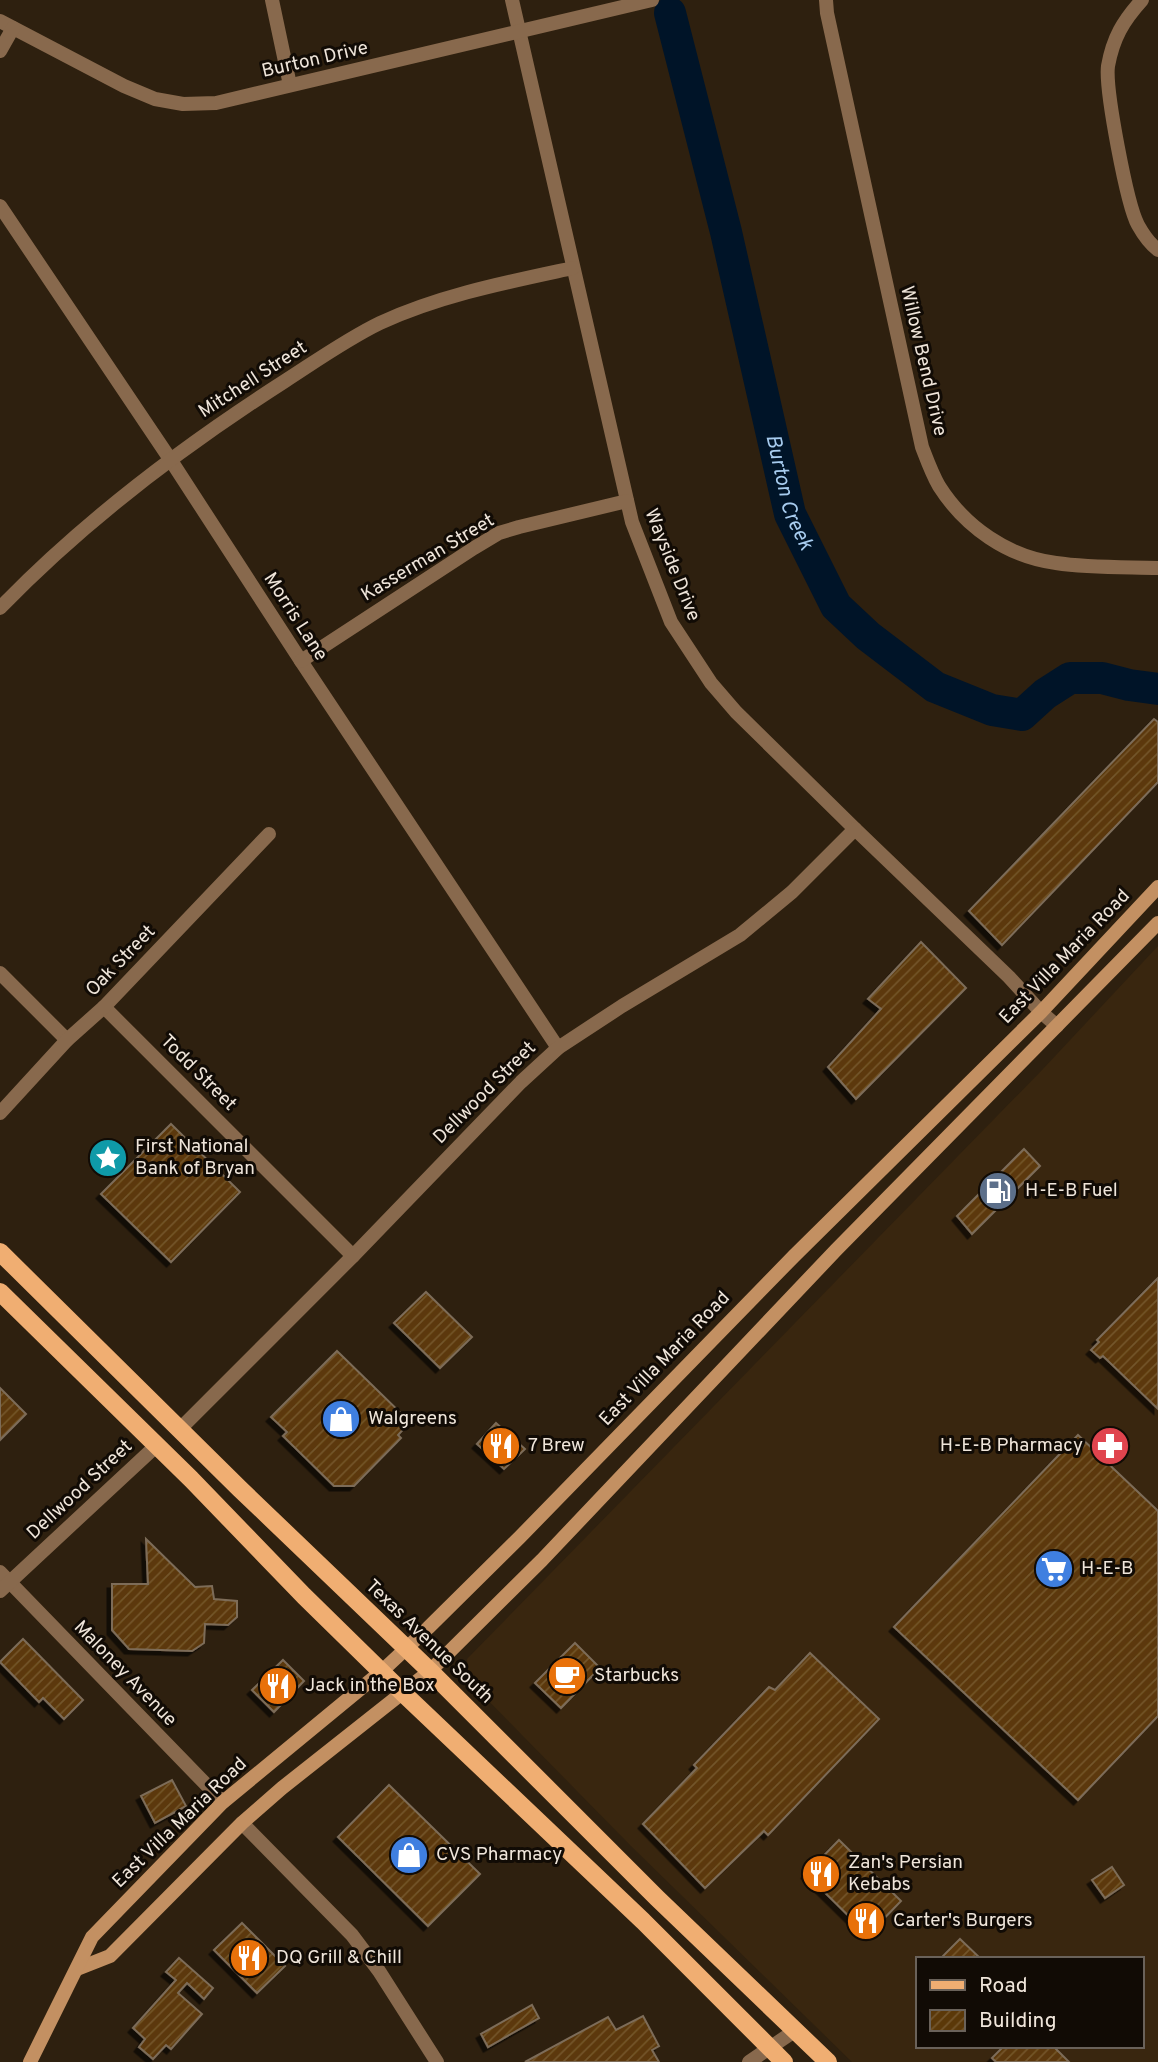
<svg xmlns="http://www.w3.org/2000/svg" width="1158" height="2062" viewBox="0 0 1158 2062" font-family="Overpass,sans-serif">
	<defs>
		<pattern id="building-hatch" width="6" height="6" patternUnits="userSpaceOnUse" patternTransform="scale(1.75)"><rect width="6" height="6" fill="#5b3808"/><path d="M-1 1l2-2M0 6l6-6M5 7l2-2" fill="none" stroke="#73552b"/></pattern>
		<filter id="shadow"><feDropShadow dx="-4.5" dy="4.5" stdDeviation="0" flood-color="#0009"/></filter>
	</defs>
	<rect width="100%" height="100%" fill="#2e200f"/>
	<!-- built -->
	<path fill="#39260f" fill-rule="evenodd" d="M1158 946V2062H852L631 1846 468 1680 467 1659 1043 1069ZM918 1959H1142V2046H918Z"/>
	<g fill="none" stroke-linecap="round" stroke-linejoin="round">
		<!-- river -->
		<path stroke="#001428" stroke-width="32" id="s1" d="M670 13 726 232 790 514 836 606 868 636 935 687 992 710 1022 715 1045 694 1070 678H1102L1129 685 1158 689"/>
	</g>
	<!-- building -->
	<g fill="url(#building-hatch)" stroke="#7d6c59" stroke-width="2" filter="url(#shadow)">
		<path d="M1154 719 1158 722V782L1002 945 969 911Z"/>
		<path d="M921 942 966 988 856 1099 828 1067 881 1009 868 999Z"/>
		<path d="M171 1124 240 1192 171 1262 101 1194Z"/>
		<path d="M1024 1149 1040 1166 972 1234 957 1216Z"/>
		<path d="M1158 1278V1409L1103 1356 1100 1358 1091 1350 1099 1342 1097 1340Z"/>
		<path d="M426 1292 472 1337 440 1368 394 1323Z"/>
		<path d="M337 1351 410 1422 398 1435 401 1438 354 1486H334L283 1436 287 1432 271 1417Z"/>
		<path d="M0 1388 26 1414 0 1440Z"/>
		<path d="M496 1423 525 1449 504 1469 477 1444Z"/>
		<path d="M1078 1435 1158 1511V1716L1078 1800 894 1627Z"/>
		<path d="M146 1539 195 1587 212 1586 214 1599 237 1601V1617L228 1625 205 1624 204 1643 192 1651 129 1649 112 1630V1584H148Z"/>
		<path d="M23 1639 83 1700 64 1719 43 1698 39 1702 0 1662Z"/>
		<path d="M575 1643 600 1668 561 1708 535 1683Z"/>
		<path d="M810 1653 879 1719 768 1835 764 1831 705 1888 643 1824 697 1768 694 1765 769 1687 775 1690Z"/>
		<path d="M283 1660 304 1681 274 1712 252 1690Z"/>
		<path d="M172 1780 186 1806 155 1823 141 1796Z"/>
		<path d="M389 1785 480 1874 428 1926 338 1837Z"/>
		<path d="M839 1840 901 1901 868 1935 806 1874Z"/>
		<path d="M1112 1867 1124 1885 1105 1898 1092 1880Z"/>
		<path d="M242 1923 285 1966 257 1993 214 1950Z"/>
		<path d="M960 1939 979 1957 940 1959Z"/>
		<path d="M179 1958 213 1988 204 1999 187 1983 178 1993 202 2014 171 2049 166 2045 153 2059 139 2047 145 2039 133 2028 176 1980 166 1972Z"/>
		<path d="M532 2005 539 2018 488 2047 481 2034Z"/>
		<path d="M643 2016 659 2046 652 2050 659 2062H525L608 2017 616 2030Z"/>
		<path d="M1004 2046H1053L1069 2062H996L992 2058Z"/>
	</g>
	<g fill="none" stroke-linecap="round" stroke-linejoin="round">
		<!-- minor -->
		<g stroke="#88694d" stroke-width="14">
			<path d="M272 0 290 85"/>
			<path d="M512 0 632 522 671 622 711 683 736 712 855 829 1009 977 1041 1012 1057 1026"/>
			<path d="M826 0 827 13 922 447C927 460 932 474 939 486 965 527 1008 557 1056 563 1089 568 1124 567 1158 568"/>
			<path d="M1142 0C1123 21 1113 38 1108 66 1105 89 1127 205 1138 225 1143 234 1150 244 1158 250"/>
			<path d="M0 21 124 86 155 99 183 104 216 103 652 0"/>
			<path d="M0 51 13 28"/>
			<path d="M0 206 170 459 301 661 558 1048"/>
			<path d="M0 608C85 520 182 447 285 381 316 361 347 339 380 323 441 295 508 282 573 268"/>
			<path d="M301 661 474 548 499 533 519 527 627 501"/>
			<path d="M0 973 67 1040"/>
			<path d="M104 1007 353 1256"/>
			<path d="M0 1113 67 1040 104 1007 269 834"/>
			<path d="M180 1429 353 1256 521 1082 558 1048 622 1006 740 935 792 892 855 829"/>
			<path d="M0 1572 223 1802"/>
			<path d="M0 1591 156 1446"/>
			<path d="M242 1823 352 1935 379 1971 437 2062"/>
			<path d="M749 2062 796 2030"/>
		</g>
		<!-- secondary -->
		<g stroke="#c39062" stroke-width="14">
			<path d="M77 1969 110 1956 242 1823 282 1788 430 1671 542 1560 836 1250 1158 923"/>
			<path d="M30 2062 92 1937 223 1802 382 1671 428 1628 520 1537 794 1256 1041 1012 1158 887"/>
		</g>
		<!-- primary -->
		<g stroke="#f0ae72" stroke-width="18">
			<path d="M0 1252 240 1489 430 1671 657 1898 828 2062"/>
			<path d="M0 1292 191 1479 304 1596 403 1693 643 1921 784 2062"/>
		</g>
	</g>
	<!-- icons -->
	<defs>
		<g id="sight-disc" transform="scale(2.0125)"><circle r="9.5" fill="#0f9aa8" stroke="#110b05"/><path d="M0-6L1.8-2.2L6-1.7L2.9 1.2L3.7 5.4L0 3.3L-3.7 5.4L-2.9 1.2L-6-1.7L-1.8-2.2Z" fill="#fff"/></g>
		<g id="fuel-disc" transform="scale(2.0125)"><circle r="9.5" fill="#5c6f8a" stroke="#110b05"/><path d="M-5.5-6h7V0h2V4h1.3V-2.5L3-4.5l.8-.8L6-3V5H2.5V1h-1V6h-7ZM-4.2-4.7v3.2H.2V-4.7Z" fill="#fff"/></g>
		<g id="shop-disc" transform="scale(2.0125)"><circle r="9.5" fill="#3f7fe0" stroke="#110b05"/><path d="M-5-2.5h2.3a2.7 3.5 0 0 1 5.4 0H5L5.5 6h-11ZM-1.5-2.5h3a1.5 2.3 0 0 0-3 0Z" fill="#fff"/></g>
		<g id="restaurant-disc" transform="scale(2.0125)"><circle r="9.5" fill="#e8710a" stroke="#110b05"/><path d="M-5-6h1v4h1v-4h1v4h1v-4h1v5L-1.5 .5V6h-2V.5L-5-1ZM5-6V6H3V1.5H1.5Q1.5-4 5-6Z" fill="#fff"/></g>
		<g id="pharmacy-disc" transform="scale(2.0125)"><circle r="9.5" fill="#e0444e" stroke="#110b05"/><path d="M-2-6h4v4h4v4h-4v4h-4v-4h-4v-4h4Z" fill="#fff"/></g>
		<g id="supermarket-disc" transform="scale(2.0125)"><circle r="9.5" fill="#3f7fe0" stroke="#110b05"/><path d="M-6-5.5h2.5l.6 2H6L4.5 2H-2.5L-4.4-4H-6ZM-1.5 3.2a1.3 1.3 0 1 0 .1 0ZM3 3.2a1.3 1.3 0 1 0 .1 0Z" fill="#fff"/></g>
		<g id="cafe-disc" transform="scale(2.0125)"><circle r="9.5" fill="#e8710a" stroke="#110b05"/><path d="M-5.5-4.5H6V0H3Q3 3.5 0 3.5H-2.5Q-5.5 3.5-5.5 0ZM3-3.2v2h1.7v-2ZM-6 4.5H4V6H-6Z" fill="#fff"/></g>
	</defs>
	<g fill-rule="evenodd">
		<use href="#sight-disc" x="108" y="1158"/>
		<use href="#fuel-disc" x="998" y="1191"/>
		<use href="#shop-disc" x="341" y="1419"/>
		<use href="#restaurant-disc" x="501" y="1446"/>
		<use href="#pharmacy-disc" x="1110" y="1446"/>
		<use href="#supermarket-disc" x="1054" y="1569"/>
		<use href="#cafe-disc" x="567" y="1676"/>
		<use href="#restaurant-disc" x="278" y="1686"/>
		<use href="#shop-disc" x="409" y="1855"/>
		<use href="#restaurant-disc" x="821" y="1874"/>
		<use href="#restaurant-disc" x="866" y="1921"/>
		<use href="#restaurant-disc" x="249" y="1958"/>
	</g>
	<g text-anchor="middle" dominant-baseline="central" stroke-width="6" stroke-linejoin="round" paint-order="stroke">
		<!-- street labels -->
		<g font-size="19" fill="#efe5da" stroke="#110b05">
			<text transform="translate(315 60) rotate(-13)">Burton Drive</text>
			<text transform="translate(923 361) rotate(77)">Willow Bend Drive</text>
			<text transform="translate(253 380) rotate(-33)">Mitchell Street</text>
			<text transform="translate(428 558) rotate(-31)">Kasserman Street</text>
			<text transform="translate(672 565) rotate(68)">Wayside Drive</text>
			<text transform="translate(295 617) rotate(57)">Morris Lane</text>
			<text transform="translate(1065 957) rotate(-46)">East Villa Maria Road</text>
			<text transform="translate(121 961) rotate(-46)">Oak Street</text>
			<text transform="translate(198 1073) rotate(45)">Todd Street</text>
			<text transform="translate(485 1093) rotate(-45)">Dellwood Street</text>
			<text transform="translate(665 1359) rotate(-46)">East Villa Maria Road</text>
			<text transform="translate(80 1490) rotate(-43)">Dellwood Street</text>
			<text transform="translate(429 1642) rotate(44)">Texas Avenue South</text>
			<text transform="translate(125 1674) rotate(46)">Maloney Avenue</text>
			<text transform="translate(180 1823) rotate(-44)">East Villa Maria Road</text>
		</g>
		<!-- poi labels -->
		<g font-size="19" fill="#efe5da" stroke="#110b05" text-anchor="start">
			<text x="135" y="1147">First National<tspan x="135" dy="22">Bank of Bryan</tspan></text>
			<text x="1025" y="1191">H-E-B Fuel</text>
			<text x="368" y="1419">Walgreens</text>
			<text x="528" y="1446">7 Brew</text>
			<text x="1083" y="1446" text-anchor="end">H-E-B Pharmacy</text>
			<text x="1081" y="1569">H-E-B</text>
			<text x="594" y="1676">Starbucks</text>
			<text x="305" y="1686">Jack in the Box</text>
			<text x="436" y="1855">CVS Pharmacy</text>
			<text x="848" y="1863">Zan's Persian<tspan x="848" dy="22">Kebabs</tspan></text>
			<text x="893" y="1921">Carter's Burgers</text>
			<text x="276" y="1958">DQ Grill &amp; Chill</text>
		</g>
		<!-- water labels -->
		<g font-size="21" font-style="italic" fill="#a7ccef" stroke="#110b05">
			<text stroke="none"><textPath href="#s1" startOffset="494">Burton Creek</textPath></text>
		</g>
	</g>
	<!-- legend -->
	<rect x="916" y="1957" width="228" height="91" fill="#110b05" stroke="#6a625a" stroke-width="2"/>
	<rect x="930" y="1980" width="35" height="10" fill="#f0ae72" stroke="#6a625a" stroke-width="2"/>
	<text x="979" y="1992" font-size="21" fill="#efe5da">Road</text>
	<rect x="930" y="2010" width="35" height="21" fill="url(#building-hatch)" stroke="#6a625a" stroke-width="2"/>
	<text x="979" y="2027" font-size="21" fill="#efe5da">Building</text>
</svg>
